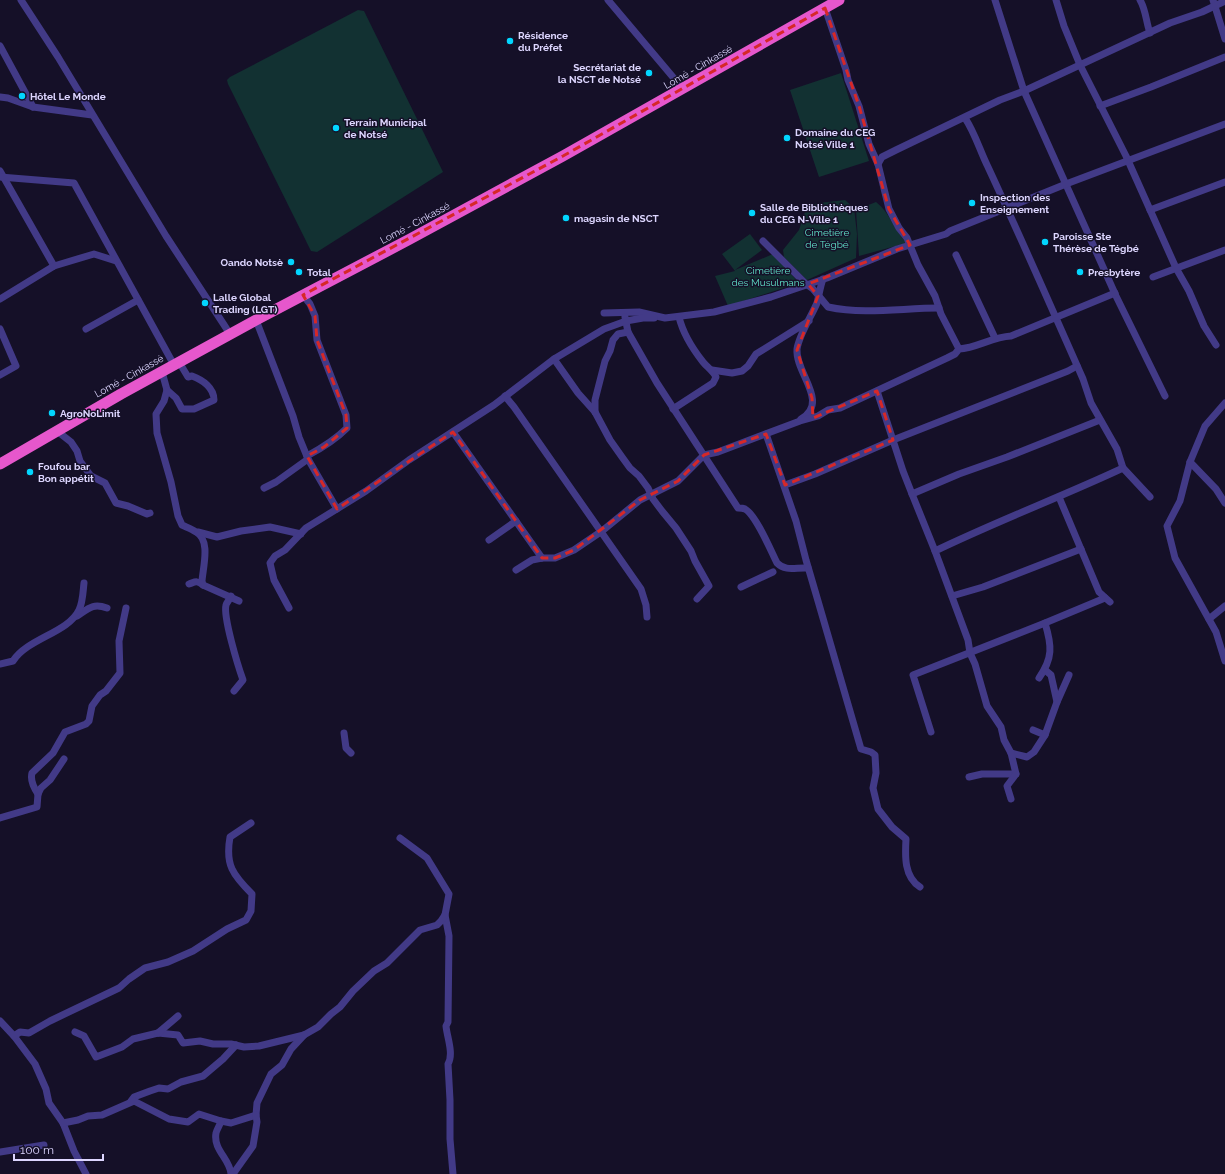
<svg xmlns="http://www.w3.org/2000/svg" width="1225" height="1174" viewBox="0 0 1225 1174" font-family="Raleway,sans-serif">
	<rect width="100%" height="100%" fill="#151028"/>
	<!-- green -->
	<g fill="#123132">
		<path d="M358 10 364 11 443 172 317 252 311 251 228 84 227 80 230 77Z"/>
		<path d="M841 73 869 161 819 177 790 90Z"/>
		<path d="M845 200 854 208 857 234 856 258 807 280 784 257 783 250 799 230 807 206 819 203Z"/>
		<path d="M876 202C890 212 894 231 907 243L859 256 856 210Z"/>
		<path d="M750 234 762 250 735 270 773 254 799 283 728 306 715 276 735 271 722 254Z"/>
	</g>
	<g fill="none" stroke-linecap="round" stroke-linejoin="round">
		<!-- minor -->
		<g stroke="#423a87" stroke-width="7">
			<path d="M21 0 58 57 166 236 230 334"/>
			<path d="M608 0 683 89"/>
			<path d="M995 0 1024 91 1116 296 1165 396"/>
			<path d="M1056 0 1064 26 1080 65 1126 156 1176 268 1189 291 1204 326 1216 345"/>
			<path d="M1140 0C1146 10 1146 22 1150 33"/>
			<path d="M1213 0 1225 39"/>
			<path d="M825 8 846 70 848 80 859 106 869 144 878 164 889 209 899 228 907 238 918 265 935 296 941 314 959 349"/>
			<path d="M0 46 33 107"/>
			<path d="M0 97 8 98 33 107 92 115"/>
			<path d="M1100 106 1151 87 1225 57"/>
			<path d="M965 118C975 133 980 151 988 167 1021 238 1052 309 1083 379L1091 403 1117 449 1123 468 1150 497"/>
			<path d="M878 164 882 157 896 150 1000 100 1024 91 1170 23 1202 12 1225 1"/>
			<path d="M0 171 54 266"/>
			<path d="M0 177 74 183 174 365"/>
			<path d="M1150 210 1225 182"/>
			<path d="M763 241 806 284 813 289 828 307C865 315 902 308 939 308"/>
			<path d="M956 255 995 338"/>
			<path d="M1153 277 1225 250"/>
			<path d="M303 295 310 304 315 316 317 340 346 415 347 428C335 440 322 448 307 456"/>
			<path d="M0 299 54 266 94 254 116 261"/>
			<path d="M604 313 639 312 665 318 714 312 771 297 827 278 897 249 946 234 950 231 1066 184 1225 124"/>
			<path d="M625 317 628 332 657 383 738 508C740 508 743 508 745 509 756 515 771 551 777 563 786 572 796 567 808 568"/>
			<path d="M256 320 293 416 299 437 308 459 337 509"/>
			<path d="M0 329 16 366 0 375"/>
			<path d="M86 329 138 300"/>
			<path d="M554 359 578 393 595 412 610 440 622 457 630 468 639 476 648 488 653 499 662 511 676 528 691 551 695 561 709 586 697 599"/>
			<path d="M712 370 732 373 742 371 748 366 756 354 809 321"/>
			<path d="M162 372 167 390 164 401 156 414 157 433 171 482 178 516 182 525C186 527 192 529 196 532 211 540 203 567 202 581L203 585 239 601"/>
			<path d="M167 390 176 398 182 409H194L214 400C214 388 203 380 192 376L188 377 179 362"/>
			<path d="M877 391 903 471 912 494 959 474 1007 457 1100 420"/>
			<path d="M505 396 514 407 641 589 646 605 647 617"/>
			<path d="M1225 403 1205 426 1190 462 1180 501 1167 526 1175 558 1216 632 1225 661"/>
			<path d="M673 409 713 383 716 377C713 371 707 367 703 362 692 348 683 334 679 317"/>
			<path d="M595 412V400L605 361 610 351 613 340 618 334 628 332"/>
			<path d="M801 419C830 402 795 373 797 349 799 335 811 317 817 303 819 296 820 287 823 279"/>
			<path d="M57 431 71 442 77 451 80 461 91 476 105 483 116 503 128 506 147 514 150 513"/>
			<path d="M453 432 542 558"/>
			<path d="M766 434 796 521 806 560 818 601 861 749 871 752 875 755 876 773 873 788 878 809 892 827 906 839C905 856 904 877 920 887"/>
			<path d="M1190 462 1216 489 1225 503"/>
			<path d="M785 485 815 474 893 440 1068 371 1077 366"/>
			<path d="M264 488 276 482 308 459"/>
			<path d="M912 494 935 551"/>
			<path d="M1059 497 1099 592 1110 602"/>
			<path d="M198 532 217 537 241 531 270 527 301 534"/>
			<path d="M489 540 516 521"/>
			<path d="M516 570 532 560 542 558H555L574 550 602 531 640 500 678 481 704 455 718 452 800 421 818 416 828 410 840 408 947 358 955 354 959 349C977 348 992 337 1011 336L1115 293"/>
			<path d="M189 584C195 582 197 580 203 585"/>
			<path d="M741 587 773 572"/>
			<path d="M231 596C230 599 227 602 226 605 223 617 238 666 243 680L234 691"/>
			<path d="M952 596 983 587 1081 549"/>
			<path d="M289 608 274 580 270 563 275 556 285 550 306 528 366 491 409 460 494 405 554 359 604 329 626 321 643 318H654"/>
			<path d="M77 616C89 608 93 603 107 608"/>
			<path d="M1209 619 1225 606"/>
			<path d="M0 664 13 661C28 638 68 633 79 610 83 602 83 591 84 583"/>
			<path d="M1039 678C1053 658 1052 646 1045 623"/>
			<path d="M1057 702 1069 675"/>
			<path d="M1033 730 1045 735 1057 702 1051 675 1045 670"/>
			<path d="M931 732 913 675 1045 623 1105 598"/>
			<path d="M344 733 346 748 351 753"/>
			<path d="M1011 753 1027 757 1034 752 1045 735"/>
			<path d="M969 777 982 774H1016"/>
			<path d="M38 794C34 788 30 780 32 773L53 753 65 732 86 724 89 721 92 706 100 695 106 691 120 673 119 641 126 608"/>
			<path d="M1011 799 1007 786 1016 774 1011 753 1004 740 1001 727 987 706 975 664 970 653 968 640 935 551C997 521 1061 497 1123 468"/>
			<path d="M0 818 37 807 38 794 41 788 50 780 64 759"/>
			<path d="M445 915 449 936 448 1022 446 1026C447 1037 454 1054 448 1064L450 1100V1139L453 1174"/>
			<path d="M0 1021 14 1036 35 1064 46 1089 49 1103 63 1123 74 1151 86 1174"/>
			<path d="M75 1032 84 1036 96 1057 122 1047 133 1039 158 1033 178 1035 183 1043 200 1041 213 1044H231L244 1047 259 1046 304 1035 318 1027 331 1014 340 1007 353 991 374 971 387 963 420 930 437 925 441 921 445 915 449 894 427 858 400 838"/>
			<path d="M158 1033 178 1016"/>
			<path d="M14 1036 20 1032 29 1033 50 1021 119 988 129 979 145 968 168 962 193 951 227 929 246 920 251 911 252 894C233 875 225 865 230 837L251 823"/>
			<path d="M131 1101 134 1097 150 1091 159 1088 168 1089 181 1082 203 1076 223 1059 236 1045"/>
			<path d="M221 1121 231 1123 256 1115 257 1103 271 1074 282 1065 291 1049 304 1035"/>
			<path d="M63 1123 78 1120 88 1116 102 1115 134 1101 169 1119 188 1122 199 1114 221 1121C220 1125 217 1129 216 1133 213 1150 230 1159 231 1174"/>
			<path d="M0 1152 44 1145"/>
			<path d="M233 1174 253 1146 257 1122 256 1115"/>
		</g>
		<!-- trunk -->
		<path stroke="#e657cc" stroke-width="11" d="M0 464 121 394 256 320 410 239 563 156 839 0"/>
	</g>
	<!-- marked area -->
	<path fill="none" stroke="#d62828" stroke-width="3" stroke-dasharray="8 5" stroke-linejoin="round" d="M825 8 859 106 889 209 910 245 808 284 818 296 797 350 812 398 813 418 877 391 893 440 785 485 766 434 704 455 678 481 640 500 574 550 555 558H542L453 432 337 509 307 456 324 447 347 428 346 415 317 340 315 316 303 295 563 156Z"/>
	<!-- markers -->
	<g fill="#02d6ff" stroke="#151028" stroke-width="1.5">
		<circle cx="510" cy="41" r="4"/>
		<circle cx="649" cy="73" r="4"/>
		<circle cx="22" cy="96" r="4"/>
		<circle cx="336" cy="128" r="4"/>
		<circle cx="787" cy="138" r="4"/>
		<circle cx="972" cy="203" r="4"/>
		<circle cx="752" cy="213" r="4"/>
		<circle cx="566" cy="218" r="4"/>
		<circle cx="1045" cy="242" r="4"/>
		<circle cx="291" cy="262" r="4"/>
		<circle cx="299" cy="272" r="4"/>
		<circle cx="1080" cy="272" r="4"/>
		<circle cx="205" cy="303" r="4"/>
		<circle cx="52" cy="413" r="4"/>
		<circle cx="30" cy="472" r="4"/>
	</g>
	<g text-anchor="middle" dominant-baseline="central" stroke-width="3" stroke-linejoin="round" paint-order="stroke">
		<!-- poi labels -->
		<g font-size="10" font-weight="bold" fill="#ddd6ff" stroke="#151028" text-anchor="start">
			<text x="518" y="35">Résidence<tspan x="518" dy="12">du Préfet</tspan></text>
			<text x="641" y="67" text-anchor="end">Secrétariat de<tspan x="641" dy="12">la NSCT de Notsé</tspan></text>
			<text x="30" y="96">Hôtel Le Monde</text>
			<text x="344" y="122">Terrain Municipal<tspan x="344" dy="12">de Notsé</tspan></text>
			<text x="795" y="132">Domaine du CEG<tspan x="795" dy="12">Notsé Ville 1</tspan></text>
			<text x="980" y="197">Inspection des<tspan x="980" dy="12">Enseignement</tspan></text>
			<text x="760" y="207">Salle de Bibliothèques<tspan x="760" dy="12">du CEG N-Ville 1</tspan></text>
			<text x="574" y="218">magasin de NSCT</text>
			<text x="1053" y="236">Paroisse Ste<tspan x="1053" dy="12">Thérèse de Tégbé</tspan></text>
			<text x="283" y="262" text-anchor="end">Oando Notsè</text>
			<text x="307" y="272">Total</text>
			<text x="1088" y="272">Presbytère</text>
			<text x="213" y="297">Lalle Global<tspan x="213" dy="12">Trading (LGT)</tspan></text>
			<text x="60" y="413">AgroNoLimit</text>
			<text x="38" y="466">Foufou bar<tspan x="38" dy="12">Bon appétit</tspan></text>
		</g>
		<!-- street labels -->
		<g font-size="10" fill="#ddd6ff" stroke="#151028">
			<text transform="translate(698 67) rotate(-30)">Lomé - Cinkassé</text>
			<text transform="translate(415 223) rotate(-28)">Lomé - Cinkassé</text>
			<text transform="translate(129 376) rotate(-29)">Lomé - Cinkassé</text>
		</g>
		<!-- park labels -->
		<g font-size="10" fill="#60e1c8" stroke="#151028">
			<text x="827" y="232">Cimetière<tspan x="827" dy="12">de Tégbé</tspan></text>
			<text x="768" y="270">Cimetière<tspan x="768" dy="12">des Musulmans</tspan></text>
		</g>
	</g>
	<!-- scale -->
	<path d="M14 1154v6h89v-6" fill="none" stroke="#ddd6ff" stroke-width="2"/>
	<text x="20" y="1154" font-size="12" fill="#ddd6ff" stroke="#151028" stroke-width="3" paint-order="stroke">100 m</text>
</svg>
